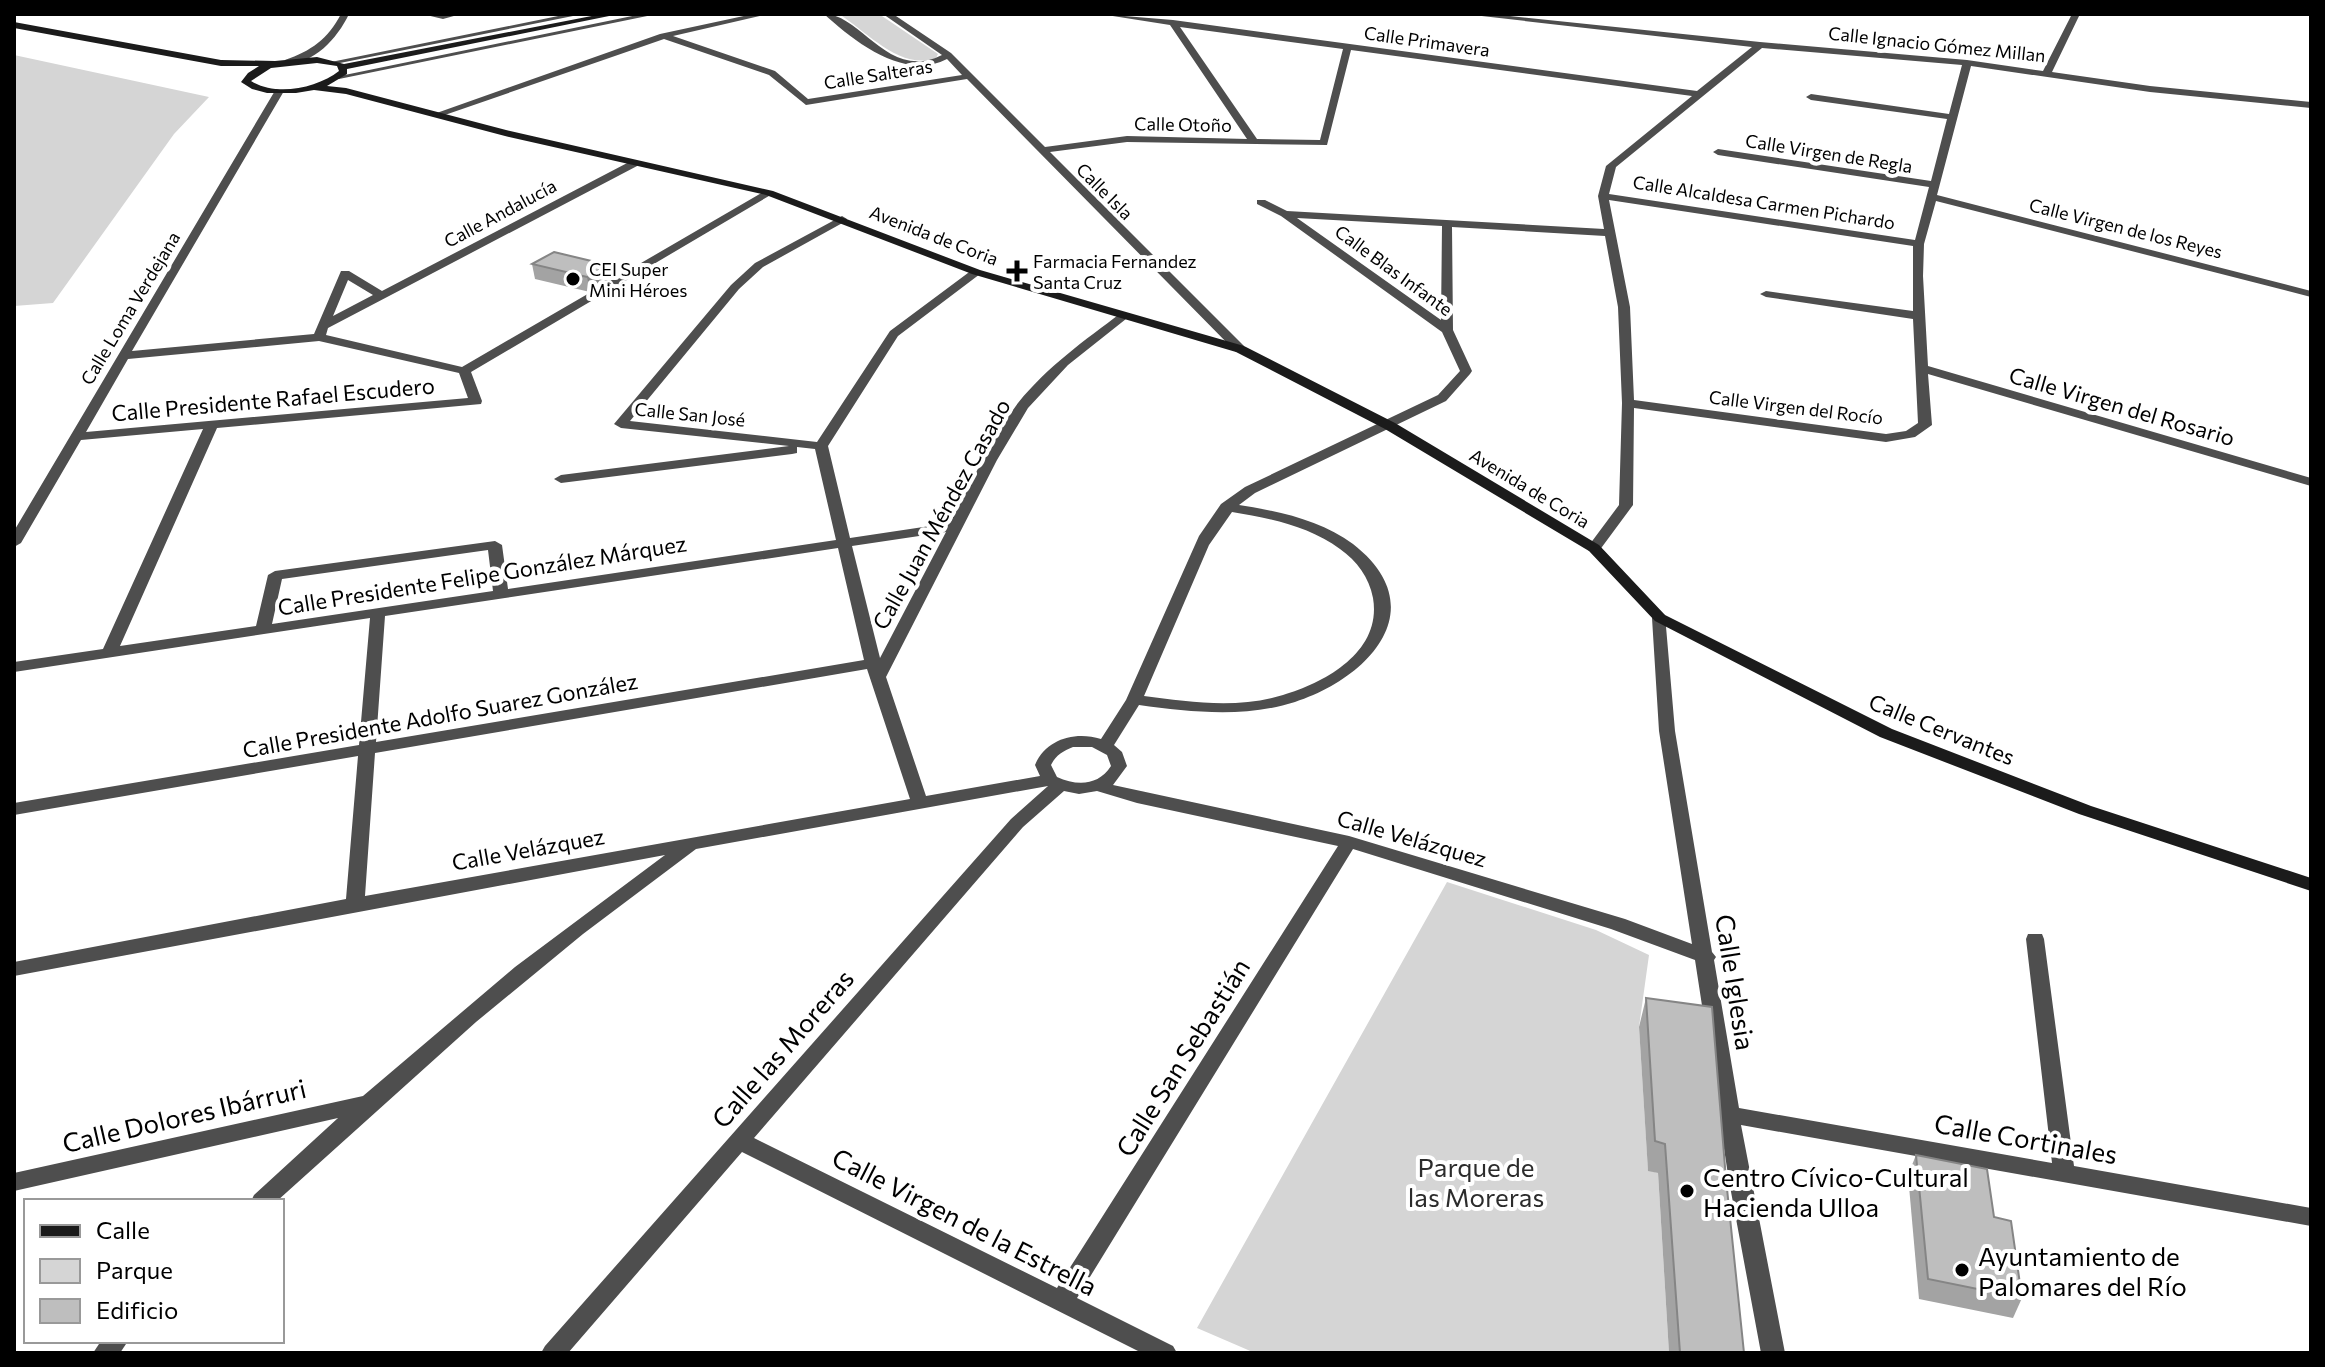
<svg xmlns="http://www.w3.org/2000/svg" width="2325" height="1367" viewBox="0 0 2325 1367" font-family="Commissioner,sans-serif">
	<rect width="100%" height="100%" fill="#fff"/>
	<!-- green -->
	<g fill="#d5d5d5">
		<path d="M839 14H879L938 54 936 58C901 71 867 32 839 14Z"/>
		<path d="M14 55 209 97 174 134 53 303 14 306Z"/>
		<path d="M1447 882 1596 930 1649 955 1639 1027 1648 1170 1658 1173 1669 1353H1255L1197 1328Z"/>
	</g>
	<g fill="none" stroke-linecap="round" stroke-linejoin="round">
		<!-- lane -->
		<g fill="#4e4e4e" fill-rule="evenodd">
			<path d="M568 14H583L335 64 331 62Z"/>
			<path d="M642 14H657L339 79 335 77Z"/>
		</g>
		<!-- street -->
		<g fill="#4e4e4e" fill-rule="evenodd">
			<path d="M341 14H349C337 39 314 64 285 64V60C311 51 328 39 341 14Z"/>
			<path d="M422 14H461L443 19Z"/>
			<path d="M753 14H768L673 36 775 71 808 99 962 75 947 59C904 81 855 42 824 14 862 14 888 82 942 55L883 14H893L951 53 1045 147 1127 136 1247 139 1170 25 1100 14 1173 20 1697 91 1752 47 1464 14H1491L1760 42 1967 60 2043 71 2072 14H2080L2052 72 2150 86 2311 102V108L2150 92 1971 66 1937 195 2311 291V297L1936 201 1924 244 1923 276 1928 366 2311 478V486L1928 374 1932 425 1915 437 1886 442 1634 408 1633 505 1599 551H1589L1587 548 1619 505 1622 403 1618 307 1605 236 1452 227 1453 330 1472 371 1470 374 1446 401 1255 493 1239 505C1278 511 1321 520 1353 544 1435 608 1369 678 1295 702 1244 718 1191 712 1139 705L1114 745 1122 752 1127 766 1113 785 1349 836 1625 919 1692 944 1659 731 1652 618 1660 613 1665 615 1675 731 1712 952 1716 957 1714 960 1739 1108 2052 1163 2026 939 2028 934H2042L2044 939 2074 1166 2311 1208V1226L1741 1125 1785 1353H1761L1729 1181 1695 960 1611 929 1353 849 1077 1298 1173 1346 1177 1353H1142L742 1152 568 1353H541L545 1346 1011 819 1048 786 696 849 583 934 476 1022 277 1201H251L254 1195 338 1118 14 1191V1173L363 1096 515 967 665 855 14 976V962L346 899 358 756 14 815V803L359 745 370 618 14 672V662L103 649 203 429 81 440 21 543 14 547V531L276 89 284 91 132 351 314 334 341 271H349L382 291 631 161H639V165L328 328 326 335 462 367 765 191 774 193 471 372 482 401 481 404 217 428 120 646 256 626 268 575 275 571 495 541 502 545 508 589 836 540 815 449 797 447V453L792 454 561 483 554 479 561 475 789 446 621 428 614 424 731 285 755 263 842 216 847 219 846 221 763 267 739 289 630 421 817 442 890 331 972 270H980V274L898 336 828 446 850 538 950 523C971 483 991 439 1018 403 1047 367 1085 340 1121 313H1129L1131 315 1068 365 1028 408 997 460 886 677 926 796 1040 776 1035 765C1046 739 1075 731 1101 739L1126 700 1199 536 1221 504 1245 487 1438 395 1460 371 1442 332 1281 216 1257 204V200H1265L1287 211 1604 229 1598 196 1606 166 1692 96 1351 50 1327 145 1127 142 1050 152 1244 346V352H1236L967 79 806 105 769 75 664 39 439 117 431 115 660 34ZM1180 27 1343 49 1320 140 1257 139ZM1762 48 1962 65 1949 114 1811 94 1806 97 1811 100 1947 119 1931 181 1718 149 1713 152 1718 155 1929 187 1915 240 1609 194 1616 167ZM1609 200 1913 246V311L1766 291 1760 294 1766 297 1913 319 1918 423 1906 431 1886 434 1634 400 1630 307ZM1297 218 1442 226 1441 320ZM348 280 373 295 333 316ZM319 341 459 373 468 398 86 432 128 359ZM1232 512C1269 518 1309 526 1340 549 1357 561 1369 577 1373 598 1382 651 1327 682 1283 695 1238 709 1189 702 1144 696L1209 545ZM946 532 880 658 852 546ZM838 548 864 660 376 742 385 616ZM488 550 493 591 272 624 282 579ZM867 669 910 799 365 896 375 753ZM1073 747H1092L1107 755 1111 766C1098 786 1077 786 1057 777L1051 765C1056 755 1063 751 1073 747ZM1064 791 1079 794 1097 791 1137 803 1338 846 1057 1288 754 1138 1023 827Z"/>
			<path d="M101 1341H128L120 1353H93Z"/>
		</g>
		<!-- secondary -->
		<path fill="#1b1b1b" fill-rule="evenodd" d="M602 14H619L347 69V74L327 86 346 88 506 130 773 191 980 270 1244 346 1395 423 1599 545 1665 615 1892 729 2091 806 2311 878V891L2079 814 1880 737 1655 621 1589 551 1385 429 1236 352 972 274 766 195 505 136 346 94 314 90 296 93H267L252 89 241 82 248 73 259 66H221L14 28V22L221 60 275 61 317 57 344 64ZM317 63 337 66 339 71C317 88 276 97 251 81L271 68Z"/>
	</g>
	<!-- wall -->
	<g fill="#a3a3a3">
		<path d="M532 264 608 265 611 280 590 292 535 279Z"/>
		<path d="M1646 998 1726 1179 1744 1353H1669L1658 1173 1648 1171 1639 1027Z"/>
		<path d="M1916 1155 2022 1298 2013 1318 1919 1299 1908 1175Z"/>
	</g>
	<!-- shaded-wall -->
	<path fill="#858585" d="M608 265 611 280 590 292 587 277Z"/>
	<!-- building -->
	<g fill="#bebebe" stroke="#858585" stroke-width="2">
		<path d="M554 252 608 265 587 277 532 264Z"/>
		<path d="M1646 998 1712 1007 1726 1179 1744 1353H1680L1665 1144 1655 1141Z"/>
		<path d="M1916 1155 1987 1169 1994 1217 2011 1221 2022 1298 1928 1279Z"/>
	</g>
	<!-- markers -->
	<g fill="#000" stroke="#fff" stroke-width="3">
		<path d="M1013 259h8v8h8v8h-8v8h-8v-8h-8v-8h8z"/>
		<circle cx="573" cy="279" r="8"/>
		<circle cx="1687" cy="1191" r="8"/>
		<circle cx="1962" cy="1270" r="8"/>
	</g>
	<g text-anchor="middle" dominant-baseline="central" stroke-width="8" stroke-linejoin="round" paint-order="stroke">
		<!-- far-street labels -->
		<g font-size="18" fill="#000" stroke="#fff">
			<text transform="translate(1427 41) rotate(8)">Calle Primavera</text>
			<text transform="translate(1937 44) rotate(6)">Calle Ignacio Gómez Millan</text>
			<text transform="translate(878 74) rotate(-9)">Calle Salteras</text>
			<text transform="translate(1183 124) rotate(1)">Calle Otoño</text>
			<text transform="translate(1829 153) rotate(9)">Calle Virgen de Regla</text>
			<text transform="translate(1105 191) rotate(45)">Calle Isla</text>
			<text transform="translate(1764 202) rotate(9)">Calle Alcaldesa Carmen Pichardo</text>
			<text transform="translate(500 213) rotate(-28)">Calle Andalucía</text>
			<text transform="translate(2126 228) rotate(14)">Calle Virgen de los Reyes</text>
			<text transform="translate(934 235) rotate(21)">Avenida de Coria</text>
			<text transform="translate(1394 270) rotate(36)">Calle Blas Infante</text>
			<text transform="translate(130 308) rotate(-59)">Calle Loma Verdejana</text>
			<text transform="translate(1796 407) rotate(7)">Calle Virgen del Rocío</text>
			<text transform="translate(690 414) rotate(6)">Calle San José</text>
			<text transform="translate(1530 488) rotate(31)">Avenida de Coria</text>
		</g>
		<!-- far-poi labels -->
		<g font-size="18" fill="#000" stroke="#fff" text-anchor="start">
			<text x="1033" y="261">Farmacia Fernandez<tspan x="1033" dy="21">Santa Cruz</tspan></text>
			<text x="589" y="269">CEI Super<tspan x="589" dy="21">Mini Héroes</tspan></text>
		</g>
		<!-- street labels -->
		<g font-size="22" fill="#000" stroke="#fff">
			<text transform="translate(273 399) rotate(-5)">Calle Presidente Rafael Escudero</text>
			<text transform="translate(2122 406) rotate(16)">Calle Virgen del Rosario</text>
			<text transform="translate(941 514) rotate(-61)">Calle Juan Méndez Casado</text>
			<text transform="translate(482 575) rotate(-9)">Calle Presidente Felipe González Márquez</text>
			<text transform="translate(440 715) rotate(-10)">Calle Presidente Adolfo Suarez González</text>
			<text transform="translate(1942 729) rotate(22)">Calle Cervantes</text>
			<text transform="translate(1412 838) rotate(16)">Calle Velázquez</text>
			<text transform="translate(528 849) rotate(-10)">Calle Velázquez</text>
		</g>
		<!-- near-street labels -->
		<g font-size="26" fill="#000" stroke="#fff">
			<text transform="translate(1736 982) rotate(81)">Calle Iglesia</text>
			<text transform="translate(782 1048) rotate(-49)">Calle las Moreras</text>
			<text transform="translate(1182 1057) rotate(-58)">Calle San Sebastián</text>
			<text transform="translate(184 1115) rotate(-13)">Calle Dolores Ibárruri</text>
			<text transform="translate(2026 1138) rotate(10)">Calle Cortinales</text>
			<text transform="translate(965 1221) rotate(27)">Calle Virgen de la Estrella</text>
		</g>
		<!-- near-park labels -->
		<g font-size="26" fill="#2c2c2c" stroke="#fff">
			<text x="1476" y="1166">Parque de<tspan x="1476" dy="30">las Moreras</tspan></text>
		</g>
		<!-- near-poi labels -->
		<g font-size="26" fill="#000" stroke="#fff" text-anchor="start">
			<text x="1703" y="1176">Centro Cívico-Cultural<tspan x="1703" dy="30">Hacienda Ulloa</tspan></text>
			<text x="1978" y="1255">Ayuntamiento de<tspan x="1978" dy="30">Palomares del Río</tspan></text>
		</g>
	</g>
	<!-- border -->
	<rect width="2325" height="1367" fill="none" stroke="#000000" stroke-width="32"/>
	<!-- legend -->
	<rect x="24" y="1199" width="260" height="144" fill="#ffffff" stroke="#999999" stroke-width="2"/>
	<rect x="40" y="1225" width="40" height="12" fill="#1b1b1b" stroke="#999999" stroke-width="2"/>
	<text x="96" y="1239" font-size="24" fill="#000000">Calle</text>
	<rect x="40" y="1259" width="40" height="24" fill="#d5d5d5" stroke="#999999" stroke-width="2"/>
	<text x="96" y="1279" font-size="24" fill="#000000">Parque</text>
	<rect x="40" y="1299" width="40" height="24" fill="#bebebe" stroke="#999999" stroke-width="2"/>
	<text x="96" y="1319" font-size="24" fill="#000000">Edificio</text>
</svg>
